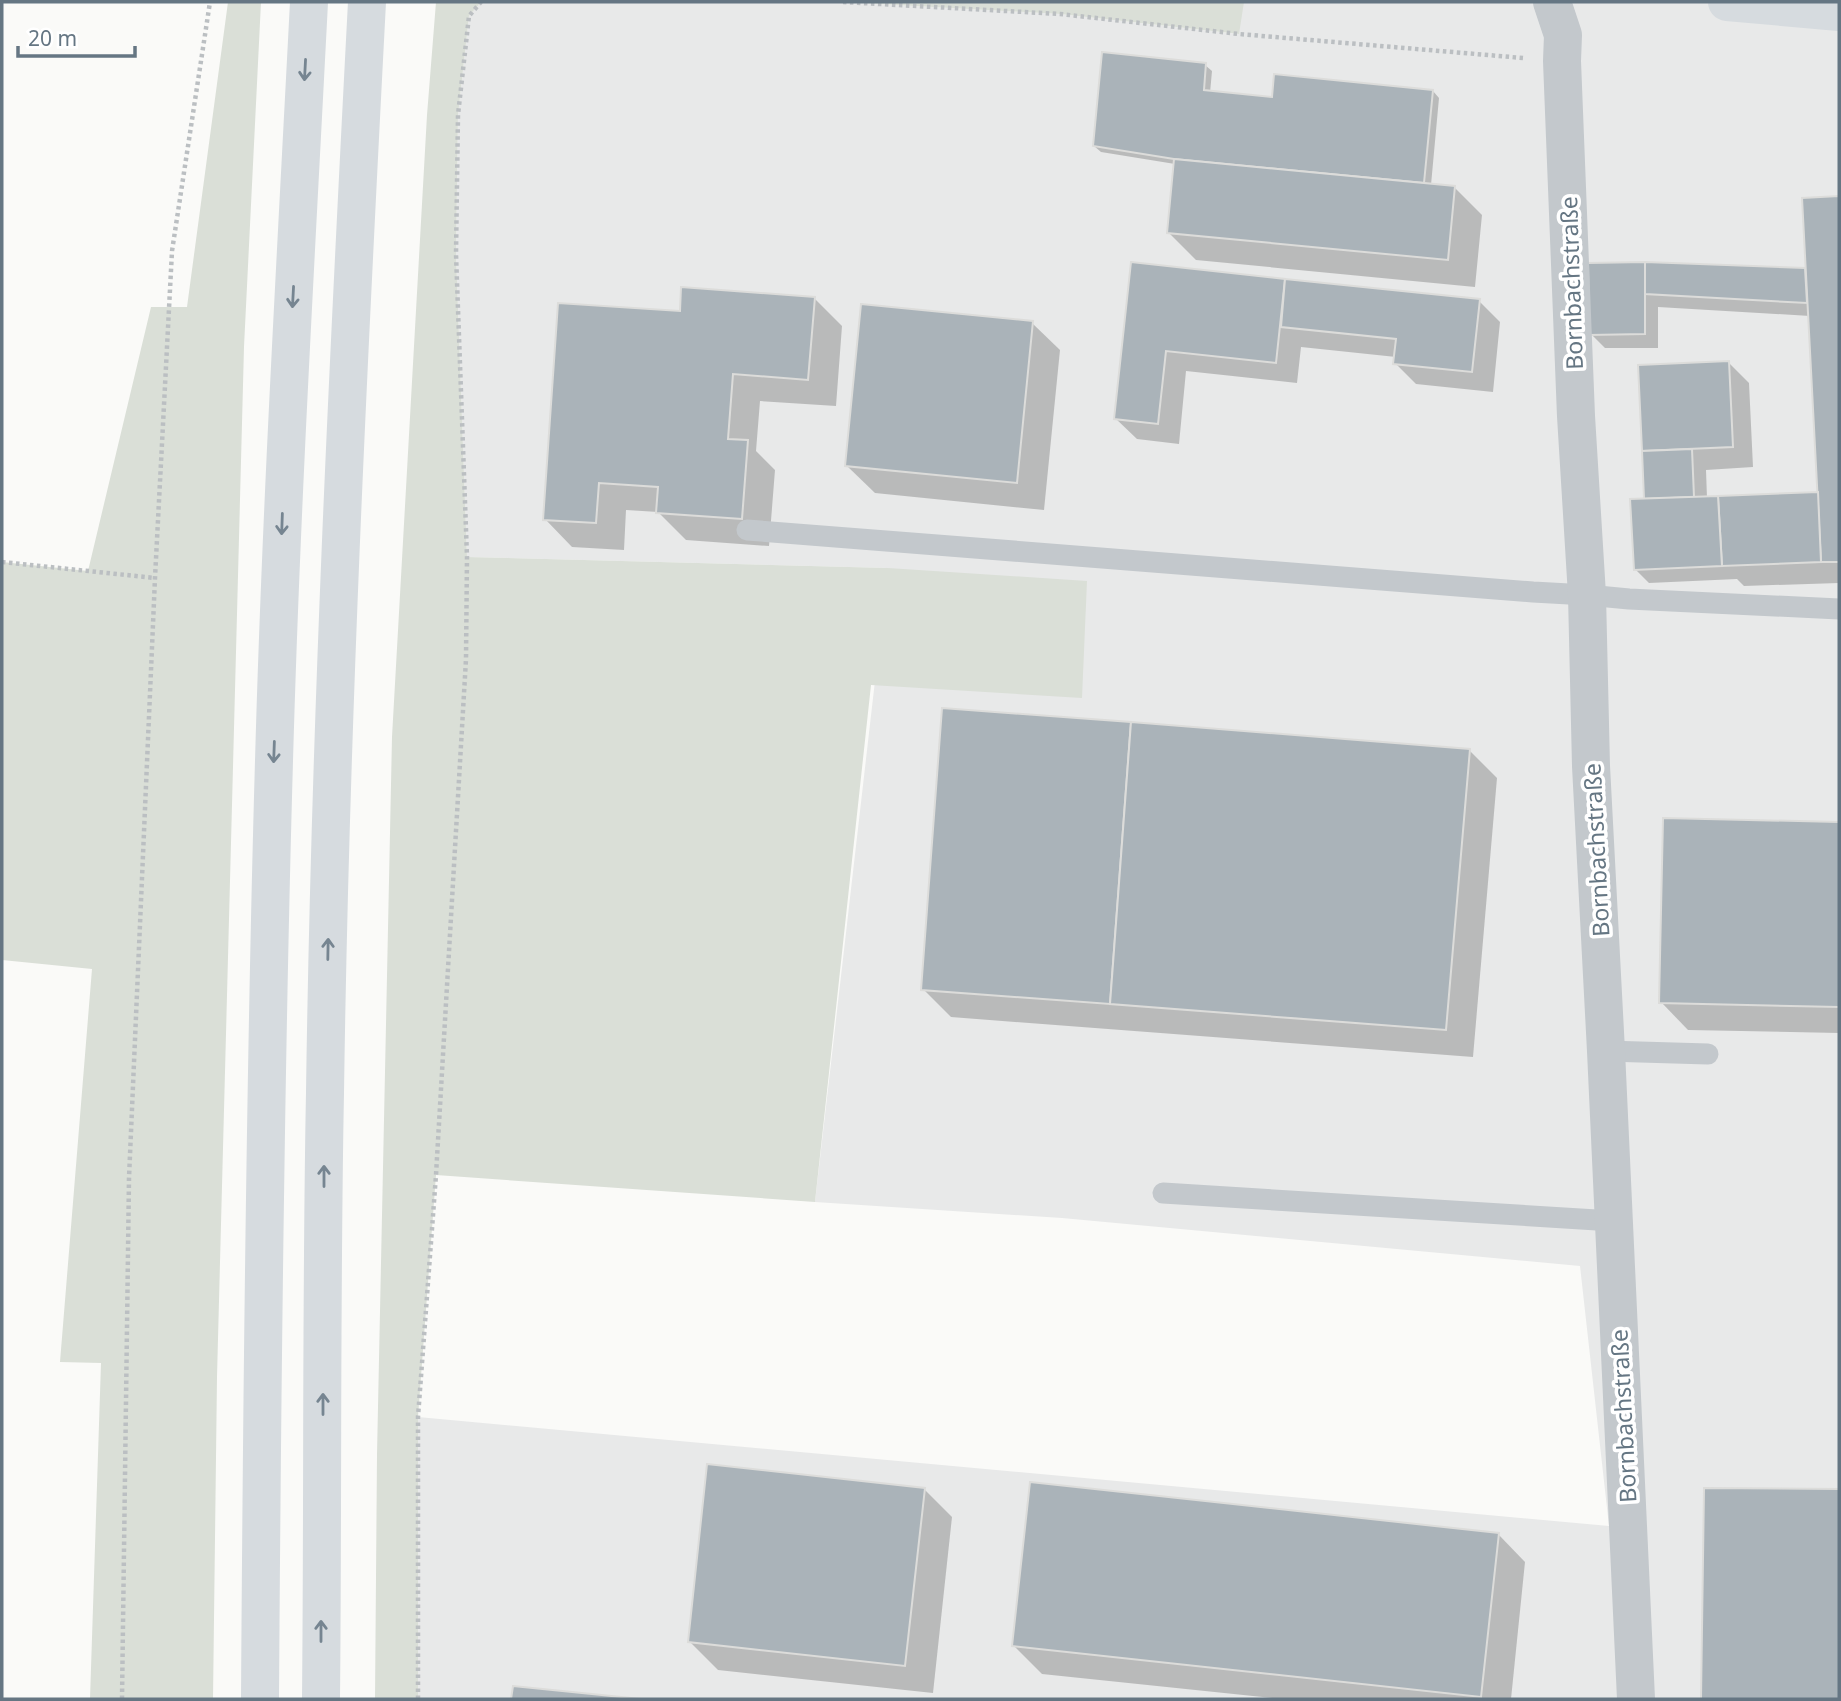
<svg xmlns="http://www.w3.org/2000/svg" width="1841" height="1701" viewBox="0 0 1841 1701" font-family="'Noto Sans',sans-serif">
	<rect width="100%" height="100%" fill="#fafaf8"/>
	<!-- built -->
	<path fill="#e8e9e9" d="M481 2H843L1060 14 1238 34 1230 2H1839V1699H418V1417L1609 1526 1580 1266 1062 1218 815 1202 888 568 467 557 456 254 458 115 469 16Z"/>
	<!-- green -->
	<g fill="#dadfd7">
		<path d="M228 2H261L244 347 217 1377 213 1699H90L101 1363 60 1362 92 969 2 960V562L88 571 151 307H187Z"/>
		<path d="M436 2H481L469 16 458 115 456 254 467 557 888 568 1087 581 1082 698 871 685 815 1202 436 1175 418 1417V1699H375L377 1455 392 737 427 115Z"/>
		<path d="M843 2H1244L1239 34 1060 14Z"/>
	</g>
	<!-- shadow -->
	<g fill="#0003">
		<path d="M1205 65 1212 71 1210 93 1273 99 1433 91 1439 98 1431 185 1454 187 1482 215 1475 287 1196 260 1168 232 1175 164 1101 152 1094 146Z"/>
		<path d="M1839 198V583L1744 586 1737 579 1649 583 1635 569 1646 500 1640 367 1728 362 1749 383 1753 467 1706 470 1707 498 1819 494 1810 316 1658 307V348H1605L1591 334 1590 264 1804 270 1808 273 1804 200Z"/>
		<path d="M1132 264 1479 301 1500 322 1493 392 1416 384 1395 363 1396 357 1301 347 1297 383 1186 371 1179 444 1137 439 1115 418Z"/>
		<path d="M814 298 842 326 836 406 760 401 756 451 775 470 769 546 686 540 658 512 626 510 624 550 572 547 545 519 681 313Z"/>
		<path d="M1032 323 1060 350 1044 510 875 493 847 466Z"/>
		<path d="M1469 750 1497 778 1473 1057 951 1017 923 989Z"/>
		<path d="M1665 819 1839 823V1033L1688 1030 1661 1002Z"/>
		<path d="M924 1489 952 1517 933 1693 718 1670 690 1642Z"/>
		<path d="M1705 1489 1839 1491V1699H1703Z"/>
		<path d="M1498 1534 1525 1562 1511 1699H1281L1042 1674 1014 1646Z"/>
		<path d="M514 1687 624 1699H513Z"/>
	</g>
	<!-- building -->
	<g fill="#aab3b9" stroke="#dcdcda" stroke-width="2">
		<path d="M1102 52 1206 63 1204 90 1272 97 1274 74 1433 90 1424 183 1174 159 1093 146Z"/>
		<path d="M1174 159 1455 186 1448 260 1167 233Z"/>
		<path d="M1839 196V562H1821L1802 198Z"/>
		<path d="M1131 262 1285 279 1276 363 1166 351 1158 424 1114 419Z"/>
		<path d="M1645 262 1805 268 1807 303 1645 294Z"/>
		<path d="M1645 262V334L1589 335 1588 263Z"/>
		<path d="M1285 279 1480 299 1472 372 1393 364 1396 339 1281 327Z"/>
		<path d="M681 287 815 297 808 380 733 374 728 439 748 440 742 519 656 513 658 487 599 483 596 523 543 520 558 303 680 311Z"/>
		<path d="M861 304 1033 321 1017 483 845 466Z"/>
		<path d="M1729 361 1733 447 1642 451 1638 365Z"/>
		<path d="M1692 449 1694 497 1644 499 1642 451Z"/>
		<path d="M1818 492 1821 562 1722 566 1718 496Z"/>
		<path d="M1718 496 1722 566 1634 570 1630 499Z"/>
		<path d="M942 708 1131 722 1110 1004 921 990Z"/>
		<path d="M1131 722 1470 749 1446 1030 1110 1004Z"/>
		<path d="M1663 818 1839 822V1007L1659 1003Z"/>
		<path d="M707 1464 925 1488 905 1666 688 1642Z"/>
		<path d="M1030 1482 1499 1533 1481 1697 1012 1646Z"/>
		<path d="M1704 1488 1839 1489V1699H1701Z"/>
		<path d="M513 1686 641 1699H511Z"/>
	</g>
	<g fill="none" stroke-linecap="round" stroke-linejoin="round">
		<!-- path -->
		<g stroke="#bbbfc2" stroke-width="4.5" stroke-dasharray="3.5 3.5" stroke-linecap="butt">
			<path d="M843 2 1060 14 1239 34 1523 58"/>
			<path d="M2 562 155 578"/>
			<path d="M122 1699 129 1178 155 578 172 251 210 2"/>
			<path d="M418 1699V1417L436 1175 466 659 467 557 456 254 458 115 469 16 481 2"/>
		</g>
		<!-- service -->
		<g stroke="#c3c8cc" stroke-width="21">
			<path d="M747 530 1533 592 1587 595 1629 599 1839 609"/>
			<path d="M1606 1051 1708 1054"/>
			<path d="M1163 1193 1613 1221"/>
		</g>
		<!-- minor -->
		<path stroke="#c3c8cc" stroke-width="38" d="M1552 2 1563 35 1562 61 1576 416 1587 595 1591 766 1606 1051 1636 1699"/>
		<!-- secondary -->
		<path stroke="#d6dbdf" stroke-width="38" d="M1727 2 1839 12"/>
		<!-- trunk -->
		<g stroke="#d6dbdf" stroke-width="38">
			<path d="M260 1699C262 1386 265 1073 274 761 281 507 296 255 309 2"/>
			<path d="M321 1699C323 1497 321 1295 325 1093 330 729 348 365 367 2"/>
		</g>
	</g>
	<!-- one-way arrows -->
	<defs><path id="oneway-shaft" d="M-6 0H5M1.5-3L5.5 0L1.5 3" fill="none" stroke-width="1.6" stroke-linecap="round" stroke-linejoin="round" transform="scale(1.75)"/></defs>
	<g stroke="#768591">
		<use href="#oneway-shaft" transform="translate(305 70) rotate(93)"/>
		<use href="#oneway-shaft" transform="translate(293 297) rotate(93)"/>
		<use href="#oneway-shaft" transform="translate(282 524) rotate(92)"/>
		<use href="#oneway-shaft" transform="translate(274 752) rotate(92)"/>
		<use href="#oneway-shaft" transform="translate(328 949) rotate(-89)"/>
		<use href="#oneway-shaft" transform="translate(324 1176) rotate(-90)"/>
		<use href="#oneway-shaft" transform="translate(323 1404) rotate(-90)"/>
		<use href="#oneway-shaft" transform="translate(321 1631) rotate(-90)"/>
	</g>
	<g text-anchor="middle" dominant-baseline="central" stroke-width="7" stroke-linejoin="round" paint-order="stroke">
		<!-- street labels -->
		<g font-size="23" fill="#657683" stroke="#fff">
			<text transform="translate(1571 283) rotate(-92)">Bornbachstraße</text>
			<text transform="translate(1596 850) rotate(-93)">Bornbachstraße</text>
			<text transform="translate(1623 1416) rotate(-93)">Bornbachstraße</text>
		</g>
	</g>
	<!-- border -->
	<rect width="1841" height="1701" fill="none" stroke="#657683" stroke-width="7"/>
	<!-- scale -->
	<path d="M18 46v10h117v-10" fill="none" stroke="#657683" stroke-width="3.5"/>
	<text x="28" y="46" font-size="21" fill="#657683" stroke="#ffffff" stroke-width="5" paint-order="stroke">20 m</text>
</svg>
